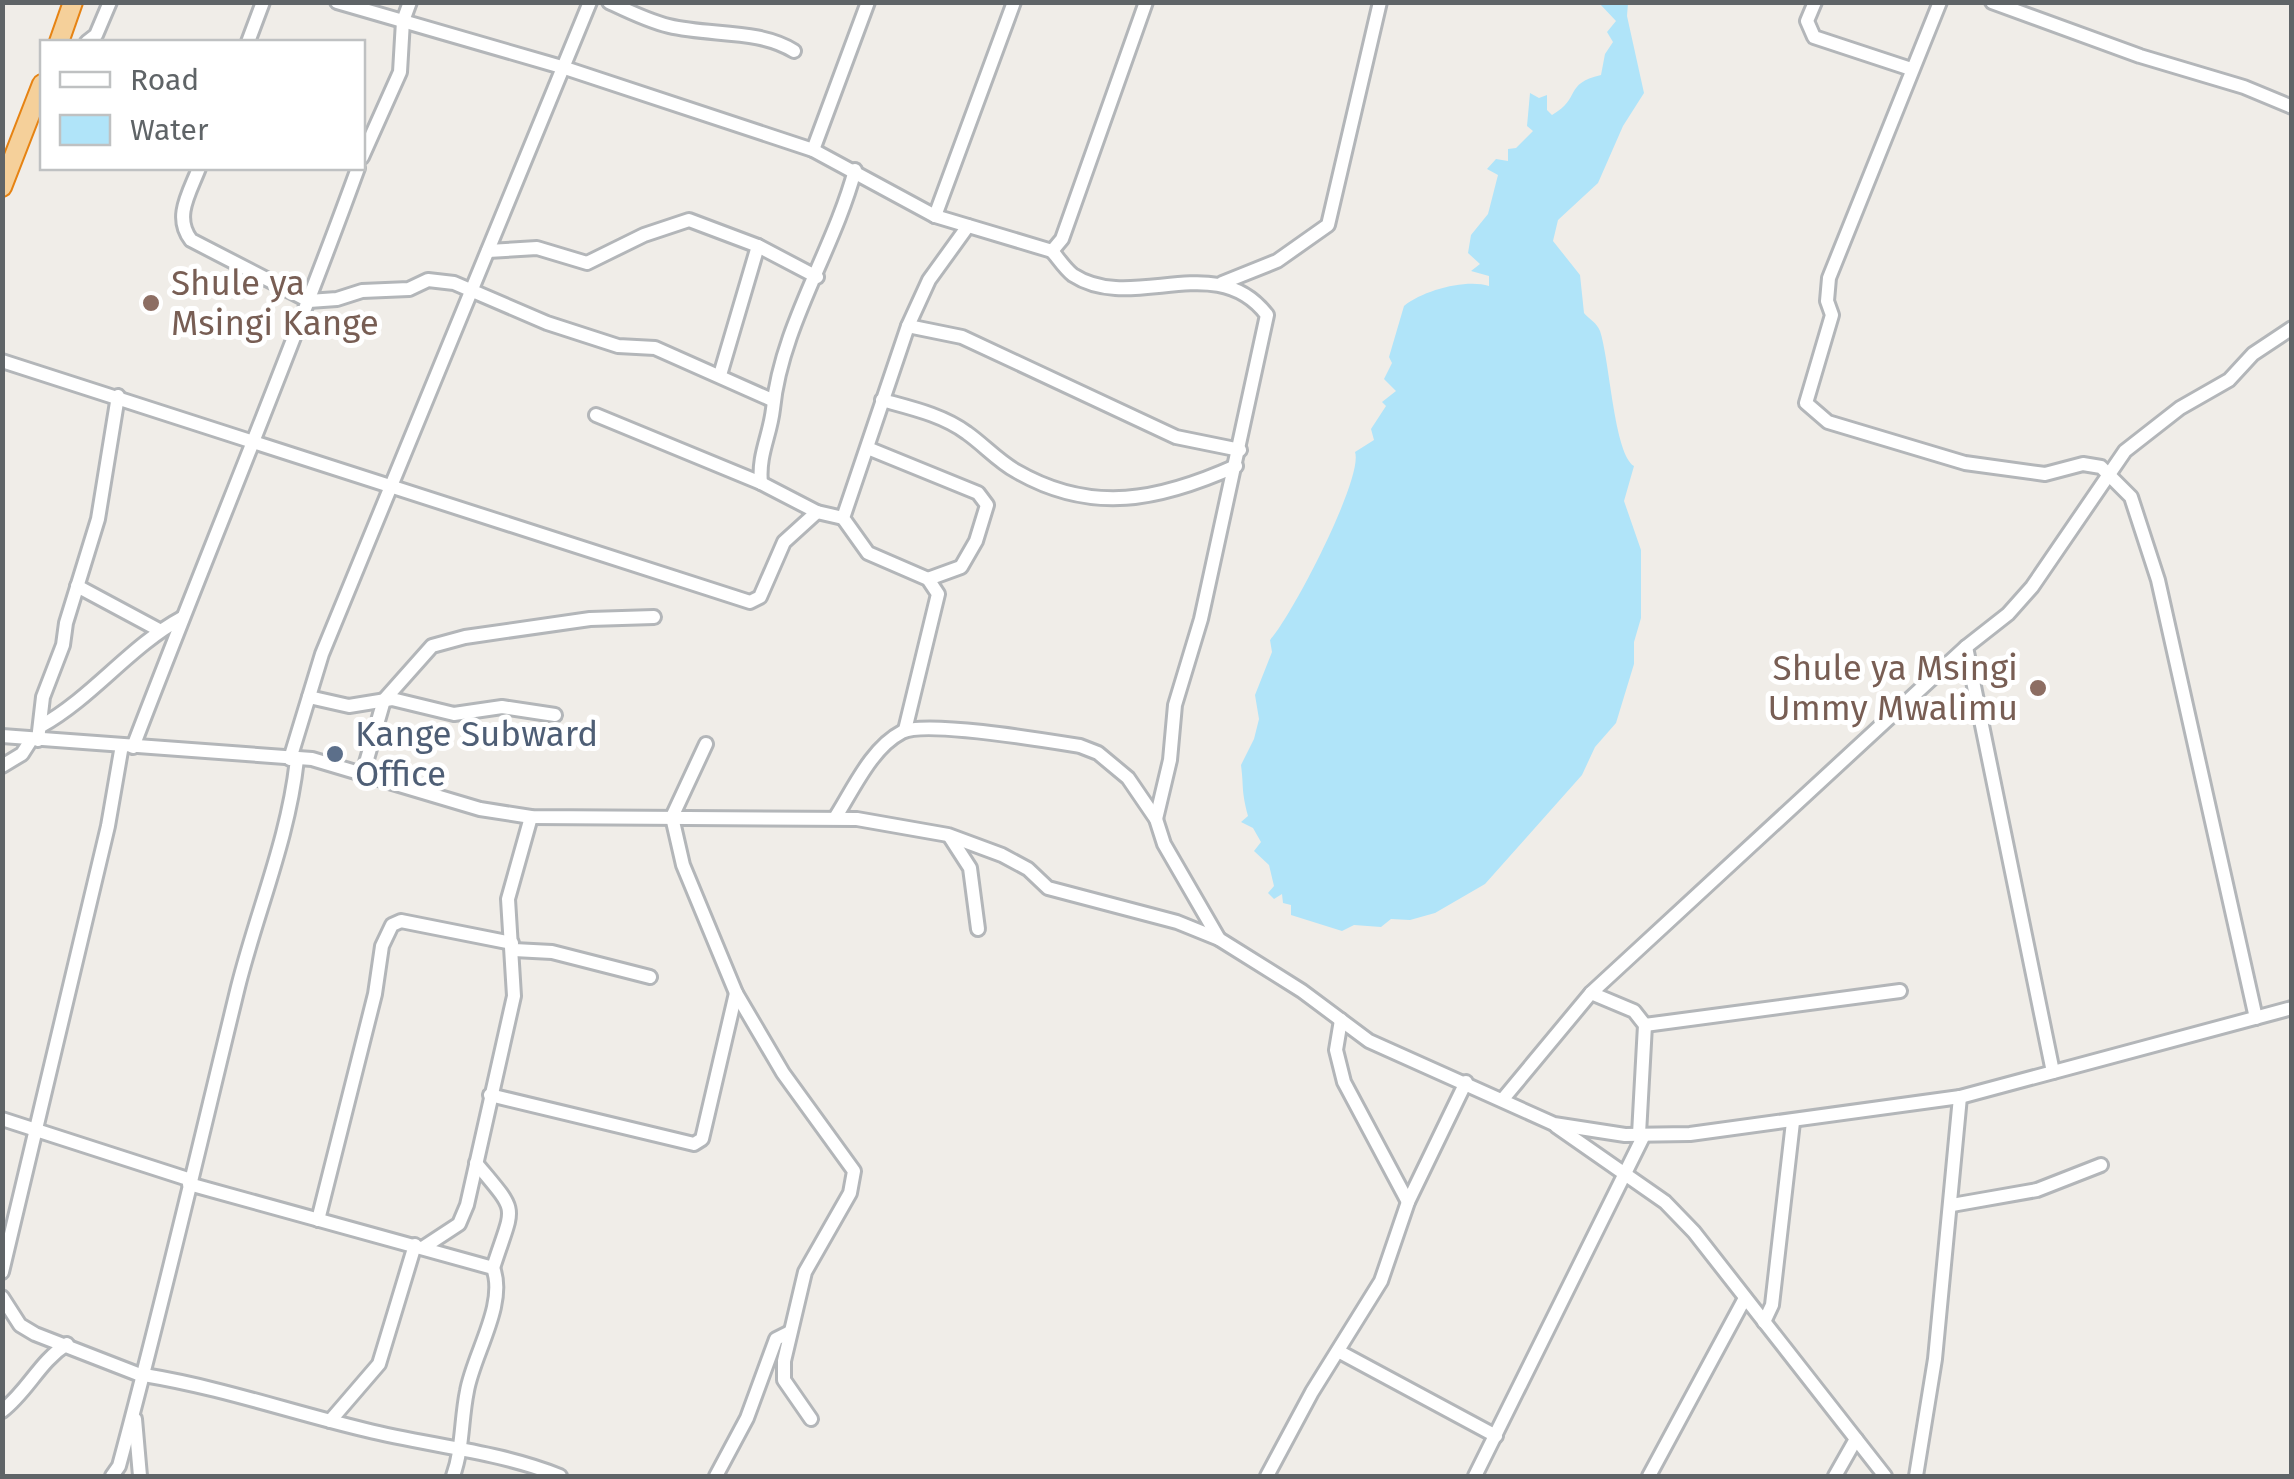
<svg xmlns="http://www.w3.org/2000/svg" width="2294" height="1479" viewBox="0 0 2294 1479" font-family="'Fira Sans',sans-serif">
	<rect width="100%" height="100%" fill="#f0ede8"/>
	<!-- water -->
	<path fill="#b0e4f9" d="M1599 3H1628L1627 16 1644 93 1623 126 1598 183 1558 220 1553 241 1580 275 1584 313C1589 319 1597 323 1600 331 1610 361 1614 454 1634 466L1624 501 1641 550V618L1634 642V664L1616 723 1595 747 1582 775 1485 884 1435 913 1410 920 1391 919 1381 927 1354 925 1342 931 1291 915V905L1283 903 1282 894 1274 899 1268 893 1274 886 1269 865 1254 851 1261 842 1253 828 1241 822 1248 816C1241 789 1244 789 1241 765L1254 739 1259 719 1255 695 1272 652 1270 640C1292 616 1364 477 1355 452L1374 440 1371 429 1386 406 1382 402 1396 391 1384 379 1392 363 1389 357 1404 306C1424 290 1466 279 1489 286V276L1471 271 1480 264 1468 253 1471 235 1488 214 1498 175 1487 169 1496 159 1508 161V149L1516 148 1533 131 1527 126 1530 93 1539 98 1547 95V110L1552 115C1582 98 1563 84 1601 75L1605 54 1613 42 1607 32 1616 21Z"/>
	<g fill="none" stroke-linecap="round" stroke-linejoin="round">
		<!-- minor casing -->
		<g stroke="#b3b6b9" stroke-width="18">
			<g id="minor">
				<path d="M337 2 565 68 813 150 935 216 1052 251 1062 239 1146 2"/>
				<path d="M609 2C628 11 648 21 669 26 710 36 759 29 794 51"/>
				<path d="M1815 2 1807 21 1814 37 1911 69"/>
				<path d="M1940 2 1829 278 1827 301 1832 315 1806 403 1828 422 1965 463 2045 474 2083 464 2101 467 2131 497 2158 580 2256 1018"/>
				<path d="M1992 2 2140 56 2244 87 2292 107"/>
				<path d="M87 42 96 35 110 2"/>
				<path d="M248 42 263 2"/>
				<path d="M813 150 868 2"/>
				<path d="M362 157 400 72 403 21 410 2"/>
				<path d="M199 168C190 192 173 217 191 240L309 301 337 299 362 291 409 289 428 280 454 283 547 323 618 346 655 348 772 400"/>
				<path d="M935 216 1014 2"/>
				<path d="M488 251 537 248 587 263 644 235 689 220 758 246 817 277"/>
				<path d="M1052 251C1058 258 1065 269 1073 275 1133 314 1216 248 1267 315L1201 619 1175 705 1170 760 1156 819"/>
				<path d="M1222 283 1277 261 1328 225 1380 2"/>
				<path d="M908 326 962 337 1176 437 1240 450"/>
				<path d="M2 361 750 602 760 597 784 542 817 512"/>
				<path d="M720 375 758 246"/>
				<path d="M882 400C911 408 943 415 967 433 984 445 998 461 1016 471 1092 515 1160 500 1236 466"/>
				<path d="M596 415 761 483 817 512 843 518"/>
				<path d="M870 449 978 493 987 505 976 541 961 567 928 579"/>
				<path d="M761 483C758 455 770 436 773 409 781 327 834 249 855 170"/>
				<path d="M77 586 159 630"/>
				<path d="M1966 647 2053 1072"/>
				<path d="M309 697 349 706 392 699 454 714 502 707 555 715"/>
				<path d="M41 726C93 697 130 646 182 618"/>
				<path d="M905 730 938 594 928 579 868 553 843 518 908 326 929 280 968 226"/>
				<path d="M2 736 312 759 480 809 531 817 857 819 948 835 1002 855 1028 869 1048 888 1177 922 1219 939 1302 991 1369 1041 1554 1124 1625 1135 1690 1134 1960 1097 2292 1008"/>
				<path d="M38 740 43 697 63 645 66 623 98 519 118 396"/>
				<path d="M706 744 672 817 683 865 736 993 783 1073 854 1171 850 1193 805 1272 784 1361V1380L811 1419"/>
				<path d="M133 747C207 553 288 361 358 168"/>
				<path d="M290 759 322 654 590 2"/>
				<path d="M2 766 22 754 31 740"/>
				<path d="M363 773 384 700 432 646 465 637 590 619 654 617"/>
				<path d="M835 818C853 790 871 748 902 732 925 720 1049 741 1080 746L1098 753 1128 778 1156 819 1164 844 1219 939"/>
				<path d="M950 837 970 868 978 929"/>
				<path d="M514 950 552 952 650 977"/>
				<path d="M1341 1020 1336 1050 1344 1082 1408 1202"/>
				<path d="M1645 1025 1900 991"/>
				<path d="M490 1095 694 1144 702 1139 736 993"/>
				<path d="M1503 1099 1591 993 1966 647 2008 614 2032 587 2125 451 2180 408 2229 380 2253 354 2292 328"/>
				<path d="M2 1119 191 1180"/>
				<path d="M1556 1126 1665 1202 1694 1232 1885 1476"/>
				<path d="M476 1163C520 1216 514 1202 493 1268"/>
				<path d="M189 1184 493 1268C507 1304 473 1355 467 1391 461 1420 463 1448 453 1476"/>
				<path d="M1952 1205 2037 1190 2101 1165"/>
				<path d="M318 1220 375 994 382 946 392 925 401 921 512 943"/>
				<path d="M424 1247 459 1224 467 1205 514 996 508 899 531 817"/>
				<path d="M2 1272 108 826 122 745"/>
				<path d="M2 1297 20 1325 35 1334 143 1376"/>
				<path d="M1764 1322 1772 1305 1793 1122"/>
				<path d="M1338 1351 1496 1436"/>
				<path d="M144 1375C223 1388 290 1412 366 1430 430 1446 498 1451 560 1476"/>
				<path d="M2 1411C28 1391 39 1362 67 1344"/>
				<path d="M135 1419 140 1476"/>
				<path d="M330 1421 379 1364 415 1245"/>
				<path d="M112 1476 119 1466C162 1307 199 1147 238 987 257 911 289 837 297 759"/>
				<path d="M716 1476 747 1418 776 1339 790 1332"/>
				<path d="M1267 1476 1312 1392 1381 1281 1408 1202 1466 1082"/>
				<path d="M1475 1476 1644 1135 1639 1134 1645 1025 1634 1011 1591 993"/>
				<path d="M1649 1476 1745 1298"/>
				<path d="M1835 1476 1856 1439"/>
				<path d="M1916 1476 1935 1359 1960 1097"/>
			</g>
		</g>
		<!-- highway casing -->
		<g stroke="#e68313" stroke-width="22">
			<g id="highway">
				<path d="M59 42 73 2"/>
				<path d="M2 187 42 84"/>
			</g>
		</g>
		<!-- minor -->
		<use href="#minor" stroke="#fff" stroke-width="12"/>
		<!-- highway -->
		<use href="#highway" stroke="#f5d09a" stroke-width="18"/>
	</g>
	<!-- markers -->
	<g fill="#8d6e63" stroke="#fff" stroke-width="4">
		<circle cx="151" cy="303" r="10"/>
		<circle cx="2038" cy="688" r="10"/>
	</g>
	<circle fill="#5c6f8a" stroke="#fff" stroke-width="4" cx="335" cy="754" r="10"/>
	<g text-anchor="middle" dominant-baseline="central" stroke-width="10" stroke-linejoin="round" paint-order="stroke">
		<!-- education labels -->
		<g font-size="35" fill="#785e54" stroke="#fff" text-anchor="start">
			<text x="171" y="283">Shule ya<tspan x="171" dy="40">Msingi Kange</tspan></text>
			<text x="2018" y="668" text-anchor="end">Shule ya Msingi<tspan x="2018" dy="40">Ummy Mwalimu</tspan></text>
		</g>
		<!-- service labels -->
		<g font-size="35" fill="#4e5e75" stroke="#fff" text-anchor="start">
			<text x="355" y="734">Kange Subward<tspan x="355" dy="40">Office</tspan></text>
		</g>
	</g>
	<!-- border -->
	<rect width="2294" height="1479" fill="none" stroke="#5f6467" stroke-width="10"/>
	<!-- legend -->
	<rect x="40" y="40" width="325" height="130" fill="#ffffff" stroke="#bfc1c2" stroke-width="2.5"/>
	<rect x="60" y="72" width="50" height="15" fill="#ffffff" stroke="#bfc1c2" stroke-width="2.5"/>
	<text x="130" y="90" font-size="30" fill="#5f6467">Road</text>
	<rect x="60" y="115" width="50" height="30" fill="#b0e4f9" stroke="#bfc1c2" stroke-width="2.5"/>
	<text x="130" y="140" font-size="30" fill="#5f6467">Water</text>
</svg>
